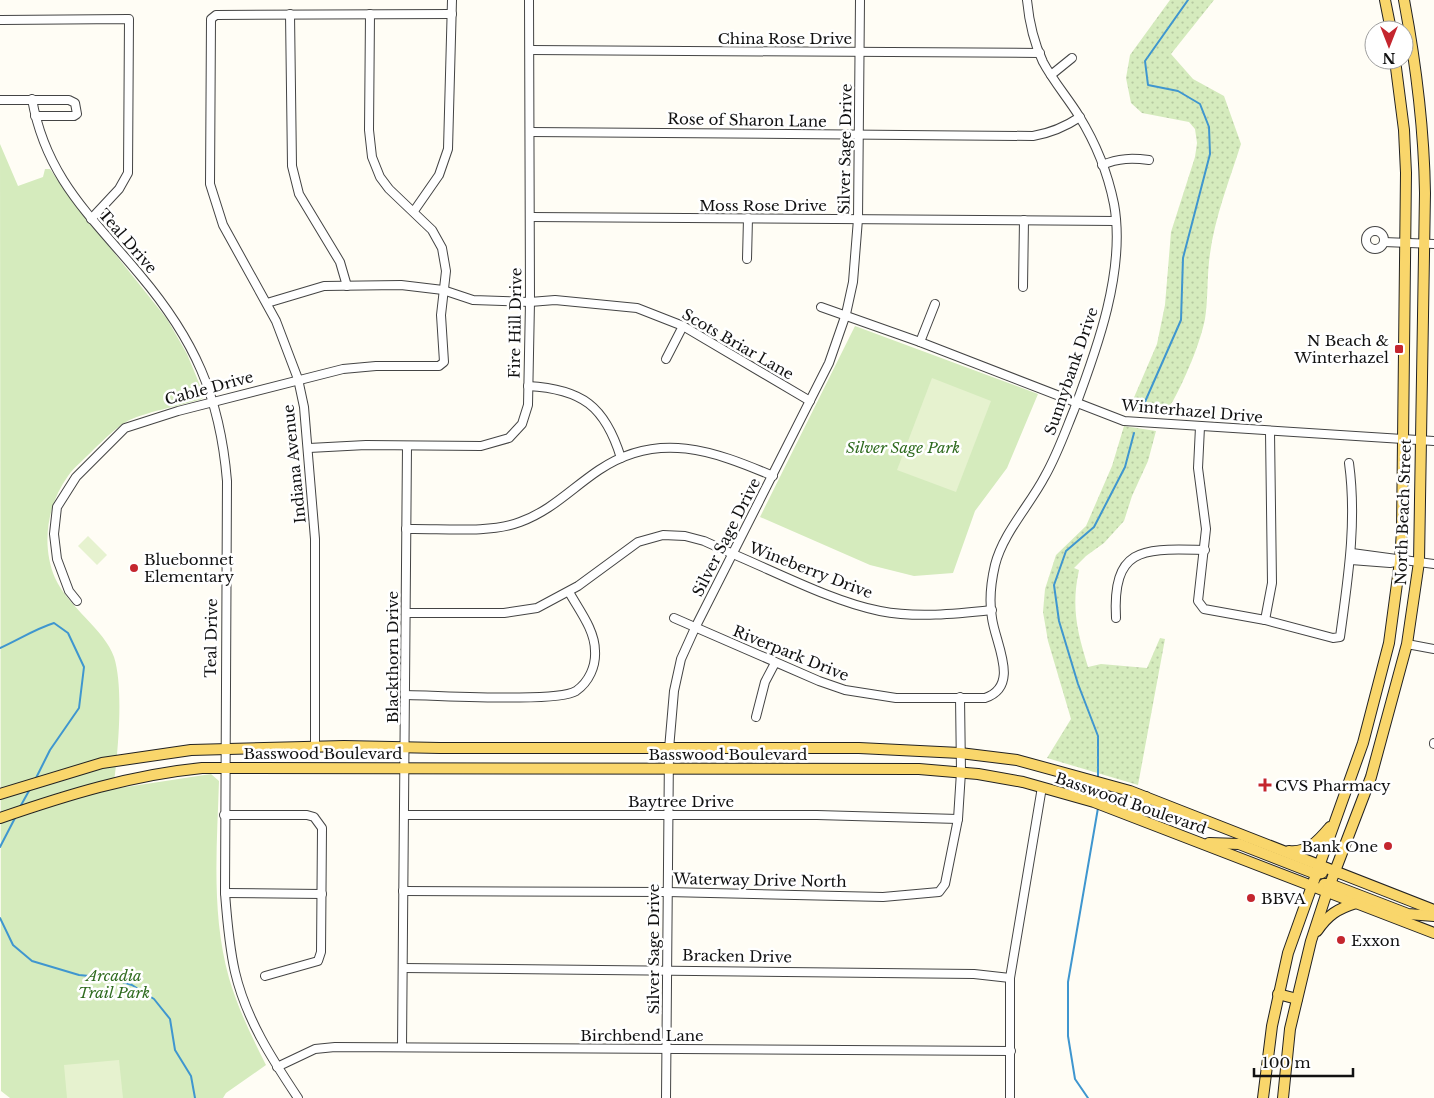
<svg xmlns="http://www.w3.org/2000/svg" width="1434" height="1098" viewBox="0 0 1434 1098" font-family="'Libre Baskerville',serif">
	<defs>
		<pattern id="grass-dots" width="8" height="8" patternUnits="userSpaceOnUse" patternTransform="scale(1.25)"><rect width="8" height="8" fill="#d5ebbd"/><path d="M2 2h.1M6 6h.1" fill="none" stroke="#b6c8a1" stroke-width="1.8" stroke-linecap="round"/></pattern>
	</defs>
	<rect width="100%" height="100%" fill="#fffdf5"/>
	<!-- grass -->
	<g fill="url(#grass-dots)">
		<path d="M1170 0H1214L1171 54 1193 79 1224 96 1241 144C1229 182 1213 221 1209 262 1207 280 1208 301 1205 319 1200 344 1185 379 1173 401 1169 407 1164 409 1162 416L1129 409 1157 344 1165 305 1171 232 1195 157 1197 143 1195 129 1189 122 1142 113 1131 103 1126 78 1130 55Z"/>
		<path d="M1124 426 1156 431 1148 461 1132 496 1124 521 1104 543 1086 556 1074 568 1079 570C1071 607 1077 631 1088 667L1101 664 1147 668 1160 638 1165 639 1138 785 1047 758 1071 719 1048 641 1043 612 1045 589 1056 555 1086 526 1112 466Z"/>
	</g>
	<!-- park -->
	<g fill="#d5ebbd">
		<path d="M0 144 18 186 43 177 45 169H50L68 195 167 319 187 354 204 395 202 399C184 405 140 413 126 422 114 429 104 440 94 449 86 458 75 466 68 476 47 505 41 545 55 578 68 607 105 630 114 657 124 688 118 755 113 789L211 774 219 781C217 846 211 914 229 978 238 1009 252 1037 266 1065L226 1093 223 1098H10L1 1091Z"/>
		<path d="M855 326 1038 394 1007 468 975 511 953 573 914 576 870 565 760 517Z"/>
	</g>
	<!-- pitch -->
	<g fill="#e6f2cf">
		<path d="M932 378 991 401 956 492 897 470Z"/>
		<path d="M88 536 107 555 97 565 78 546Z"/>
		<path d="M119 1060 123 1098H67L64 1065Z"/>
	</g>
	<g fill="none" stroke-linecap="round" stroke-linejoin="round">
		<!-- stream -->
		<g stroke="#3f96cf" stroke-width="2">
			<path d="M1144 404 1181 320 1183 258 1210 154 1209 127 1200 104 1178 91 1148 85 1145 61 1188 0"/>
			<path d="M0 648C18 640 35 629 54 623L68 633 84 667 79 708 50 750 36 778"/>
			<path d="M1098 778V736L1078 684 1059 621 1054 585 1066 551 1094 527 1125 467 1134 433"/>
			<path d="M1098 800V785"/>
			<path d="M20 807 30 789"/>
			<path d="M0 847 15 818"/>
			<path d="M0 918 13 945 32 961 79 975 110 978 132 985 154 999 170 1019 175 1050 191 1076 195 1098"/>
			<path d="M1088 1098 1075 1079 1068 1036V982L1098 808"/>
		</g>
		<!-- minor casing -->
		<g stroke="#444" stroke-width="10">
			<g id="minor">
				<path d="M290 14 292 166 299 194 340 262 347 286"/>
				<path d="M0 20 129 19 128 173 119 189 91 219"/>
				<path d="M530 50 1040 53"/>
				<path d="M1051 75 1072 58"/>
				<path d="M32 99C46 178 91 216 140 275 194 339 220 396 227 481L225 893C227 919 229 946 235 972 246 1019 272 1059 298 1098"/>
				<path d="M0 100H69L75 103 77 114 74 116H35"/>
				<path d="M530 132 1033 136C1051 133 1065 127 1080 117"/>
				<path d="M1102 165C1119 158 1132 158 1149 160"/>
				<path d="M414 211 439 175 448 149 452 0"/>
				<path d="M530 217 1116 221"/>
				<circle cx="1375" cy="240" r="9"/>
				<path d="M1384 242 1434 244"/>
				<path d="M747 259 748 218"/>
				<path d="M1023 287 1024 220"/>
				<path d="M267 303 324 286 401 285 443 290 473 300 530 302 555 300 637 308 683 326 810 401"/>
				<path d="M821 307 920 342 1124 421 1434 441"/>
				<path d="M920 342 935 304"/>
				<path d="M666 359 683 326"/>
				<path d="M528 386C582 389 605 406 621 458"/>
				<path d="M1200 427 1198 468 1206 529 1198 601 1204 609 1265 620 1333 638 1340 637C1348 578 1357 522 1349 463"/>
				<path d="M309 448 366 445 481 446 509 438 522 424 528 405 530 302 529 0"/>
				<path d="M406 529C440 528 488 534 520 522 551 511 572 488 599 470 658 430 714 451 773 476"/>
				<path d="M1352 553 1434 564"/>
				<path d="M1351 560 1390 563 1400 561"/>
				<path d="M77 601 69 591 57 559 54 534 57 507 76 477 125 428 178 411 343 369 376 366H439L444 362 441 315 446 271 442 248 432 230 389 189 380 177 372 157 369 130 370 14"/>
				<path d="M406 613H504L537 608 578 586 638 542 663 535 685 536 704 541 733 554C778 573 834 602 880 611 916 618 955 614 992 610"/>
				<path d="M674 618 819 681 845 690 896 698H985C1021 686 995 643 992 618 989 601 991 582 995 565 1003 533 1030 505 1045 476 1057 455 1065 432 1074 410 1097 349 1126 270 1114 204 1108 174 1095 142 1079 116 1068 98 1053 81 1043 62 1034 43 1029 21 1027 0"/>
				<path d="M1116 618C1112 544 1146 549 1205 550"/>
				<path d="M1265 620 1272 583 1270 432"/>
				<path d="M1407 644 1434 649"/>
				<path d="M405 695C436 695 557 703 576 691 589 682 596 666 595 651 595 630 579 610 569 592"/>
				<path d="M756 717 765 682 775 663"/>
				<path d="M1434 743V744"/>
				<path d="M315 746V539L304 407 298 379 276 321 223 225 210 184 211 19 216 15 452 14"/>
				<path d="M224 815H307L314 817 322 828 321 952 318 961 265 976"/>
				<path d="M404 815H817L958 819"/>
				<path d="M403 891 667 892 883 897 939 892 945 884 958 819 961 772 960 697"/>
				<path d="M225 893 322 894"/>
				<path d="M403 968 974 974 1010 978"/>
				<path d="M402 1047 407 446"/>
				<path d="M277 1067 315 1049 335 1047 1011 1051"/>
				<path d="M666 1098 669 749 674 691 681 659 695 628 829 363 846 314 853 282 858 219 860 0"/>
				<path d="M1010 1098V978L1042 787"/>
			</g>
		</g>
		<!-- major casing -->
		<g stroke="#222" stroke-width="12">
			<g id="major">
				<path d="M1385 0 1391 30"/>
				<path d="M0 794 102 763 191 750 344 746 440 748H859L960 753 1017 760 1130 791 1434 910"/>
				<path d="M1136 817 1146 797"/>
				<path d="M0 818C67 795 131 775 202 768L919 769 978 774 1023 782 1094 802 1434 933"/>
				<path d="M1209 843 1239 844 1316 874 1322 873"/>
				<path d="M1289 851C1308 853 1318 841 1330 827"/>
				<path d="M1324 884H1330L1408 914 1434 916"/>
				<path d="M1317 931C1328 915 1337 909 1356 903"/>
				<path d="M1278 994 1297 999"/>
				<path d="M1263 1098 1272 1026 1288 953 1363 743 1389 643 1400 561 1402 530 1406 173 1404 130 1395 60"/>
				<path d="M1283 1098 1290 1029 1311 941 1327 892 1371 777 1407 644 1419 562 1425 193C1424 128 1416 64 1404 0"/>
			</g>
		</g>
		<!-- minor -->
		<use href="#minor" stroke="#fff" stroke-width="8"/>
		<!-- major -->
		<use href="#major" stroke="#f9d66b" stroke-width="10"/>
	</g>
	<!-- markers -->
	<g fill="#c4262e" stroke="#fff" stroke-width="2">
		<rect x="1394" y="344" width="10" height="10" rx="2.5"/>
		<circle cx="134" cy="568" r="5"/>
		<path d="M1262.5 777.5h5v5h5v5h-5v5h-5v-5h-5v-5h5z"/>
		<circle cx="1388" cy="846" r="5"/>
		<circle cx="1251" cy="898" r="5"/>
		<circle cx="1341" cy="940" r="5"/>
	</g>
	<g text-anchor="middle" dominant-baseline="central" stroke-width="5" stroke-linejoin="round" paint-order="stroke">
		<!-- street labels -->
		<g font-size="15" fill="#111" stroke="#fff">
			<text x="785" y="38">China Rose Drive</text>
			<text transform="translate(747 120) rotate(1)">Rose of Sharon Lane</text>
			<text transform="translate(845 149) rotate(-89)">Silver Sage Drive</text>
			<text x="763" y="205">Moss Rose Drive</text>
			<text transform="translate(128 241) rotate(49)">Teal Drive</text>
			<text transform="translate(515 323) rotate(-89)">Fire Hill Drive</text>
			<text transform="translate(738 344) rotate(30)">Scots Briar Lane</text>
			<text transform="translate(1071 371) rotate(-71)">Sunnybank Drive</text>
			<text transform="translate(209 388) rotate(-15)">Cable Drive</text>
			<text transform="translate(1192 411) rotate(5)">Winterhazel Drive</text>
			<text transform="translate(294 464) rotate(-96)">Indiana Avenue</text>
			<text transform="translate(1403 512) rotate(-88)">North Beach Street</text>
			<text transform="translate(726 537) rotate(-63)">Silver Sage Drive</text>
			<text transform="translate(811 570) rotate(21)">Wineberry Drive</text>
			<text transform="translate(211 638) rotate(-89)">Teal Drive</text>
			<text transform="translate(791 653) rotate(22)">Riverpark Drive</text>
			<text transform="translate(392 657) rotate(-90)">Blackthorn Drive</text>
			<text x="323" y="753">Basswood Boulevard</text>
			<text x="728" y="754">Basswood Boulevard</text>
			<text x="681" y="801">Baytree Drive</text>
			<text transform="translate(1131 803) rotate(19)">Basswood Boulevard</text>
			<text transform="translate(760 880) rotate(1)">Waterway Drive North</text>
			<text transform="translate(653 949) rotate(-90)">Silver Sage Drive</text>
			<text transform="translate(737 956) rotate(1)">Bracken Drive</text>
			<text x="642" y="1035">Birchbend Lane</text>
		</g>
		<!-- poi labels -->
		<g font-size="15" fill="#111" stroke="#fff" text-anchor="start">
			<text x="1389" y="340" text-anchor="end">N Beach &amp;<tspan x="1389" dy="17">Winterhazel</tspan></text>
			<text x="144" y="559">Bluebonnet<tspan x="144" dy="17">Elementary</tspan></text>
			<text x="1275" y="785">CVS Pharmacy</text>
			<text x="1378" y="846" text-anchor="end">Bank One</text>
			<text x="1261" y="898">BBVA</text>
			<text x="1351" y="940">Exxon</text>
		</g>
		<!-- park labels -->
		<g font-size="15" font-style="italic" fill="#2f6b1f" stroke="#fff">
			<text x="903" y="447">Silver Sage Park</text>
			<text x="114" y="975">Arcadia<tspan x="114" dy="17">Trail Park</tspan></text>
		</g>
	</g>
	<!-- north arrow -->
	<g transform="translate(1389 45) rotate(180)"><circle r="24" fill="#ffffff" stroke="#a0a0a0"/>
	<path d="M0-4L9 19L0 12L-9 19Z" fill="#c4262e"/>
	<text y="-8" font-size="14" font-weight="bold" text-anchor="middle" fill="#111111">N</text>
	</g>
	<!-- scale -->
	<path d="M1254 1068v8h99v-8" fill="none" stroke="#111111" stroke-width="2.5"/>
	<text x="1262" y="1068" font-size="15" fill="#111111" stroke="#ffffff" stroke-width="4" paint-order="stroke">100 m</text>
</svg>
